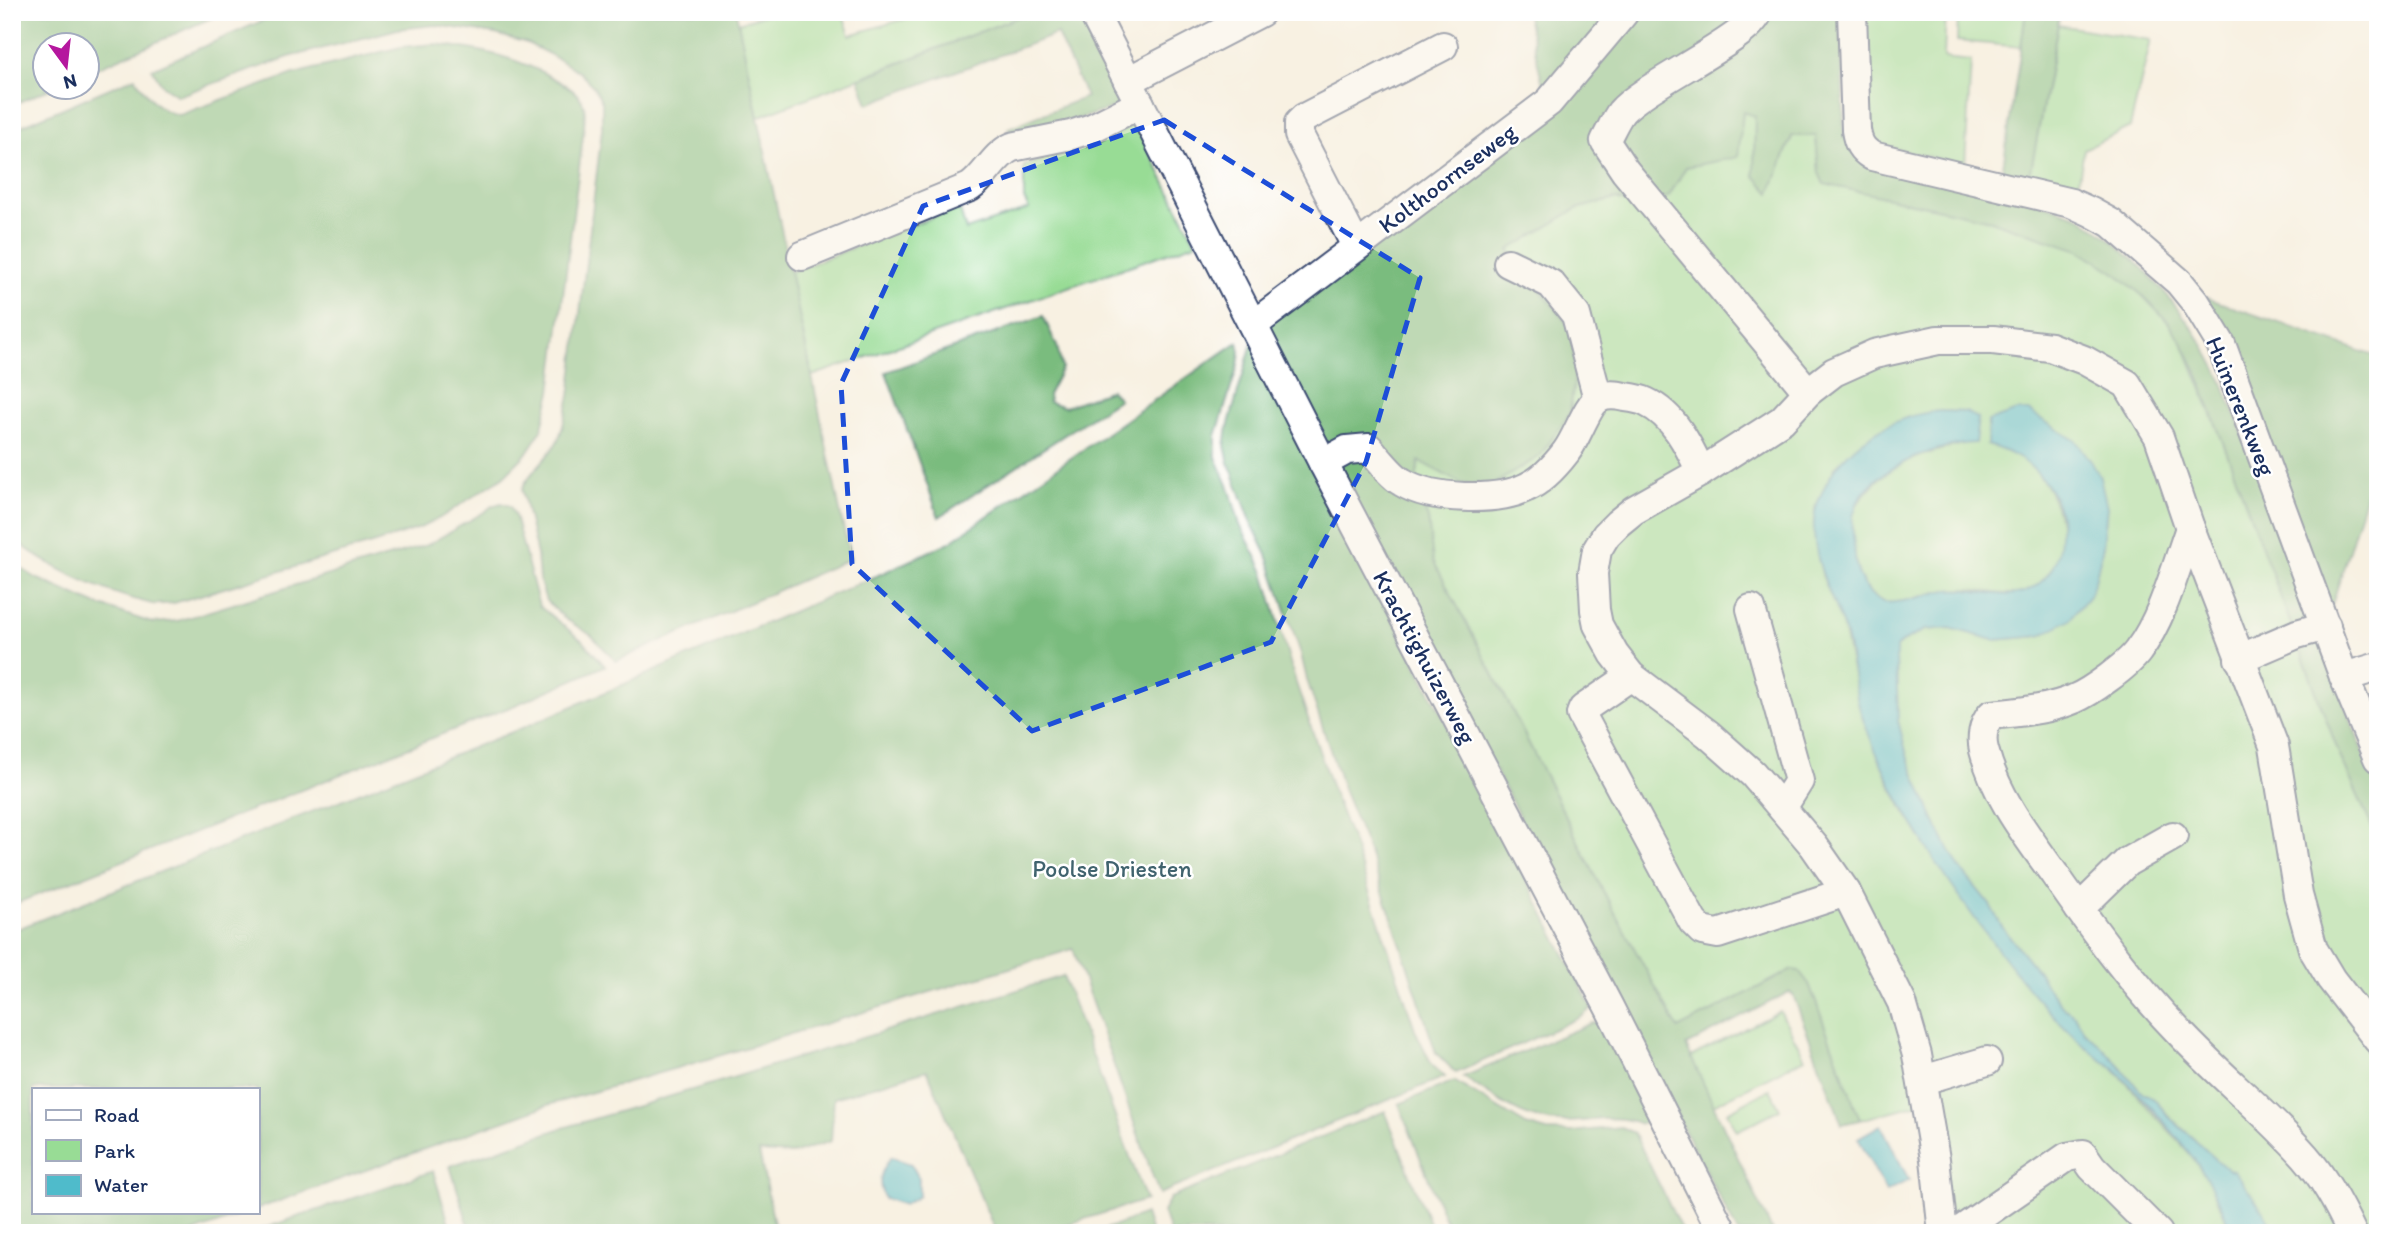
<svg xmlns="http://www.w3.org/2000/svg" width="2390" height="1245" viewBox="0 0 2390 1245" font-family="Itim,sans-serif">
	<rect width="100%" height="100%" fill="#fff"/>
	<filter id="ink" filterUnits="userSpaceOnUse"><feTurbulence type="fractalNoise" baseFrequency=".0143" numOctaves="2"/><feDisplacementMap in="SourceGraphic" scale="14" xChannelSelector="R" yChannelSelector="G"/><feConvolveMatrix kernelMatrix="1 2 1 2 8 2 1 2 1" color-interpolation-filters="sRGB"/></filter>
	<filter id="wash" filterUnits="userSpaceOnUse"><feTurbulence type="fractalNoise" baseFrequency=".00686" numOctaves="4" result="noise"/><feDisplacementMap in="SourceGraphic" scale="28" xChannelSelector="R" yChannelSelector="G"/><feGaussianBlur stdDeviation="1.57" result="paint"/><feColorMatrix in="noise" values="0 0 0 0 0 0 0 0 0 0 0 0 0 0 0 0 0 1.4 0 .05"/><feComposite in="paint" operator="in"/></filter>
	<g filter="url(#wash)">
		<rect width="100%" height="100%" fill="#f8f1e2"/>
		<!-- green -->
		<g fill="#98dc95" stroke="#5a867a" stroke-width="2">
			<path d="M773 12H842L850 35 915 16V12H1031L758 117 738 23Z"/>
			<path d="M1862 12H1946L1944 58 1971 61 1965 165 1874 144 1867 137Z"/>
			<path d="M1958 12H2026L2021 47 1957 41Z"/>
			<path d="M2058 25 2151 40 2130 127 2084 149 2077 192 2029 181Z"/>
			<path d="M1743 112 1755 116 1754 175 1770 192 1793 135 1816 136 1819 173 1824 184 1987 219 2079 250 2113 271 2142 295 2168 322 2183 343 2238 480 2340 756 2378 840V1233H2277L2254 1198 2233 1171H2228L2168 1115 2155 1100 2142 1092 2103 1048 2085 1032 2075 1016 2064 1008 2046 986 2040 974 2002 927 1990 905 1959 867 1938 829 1908 759 1898 721 1896 659V648L1900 643 1925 630 1950 628 1994 640 2040 636 2095 581 2103 546 2107 507 2076 441 2028 411 1987 445C1999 448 2016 454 2026 462 2063 492 2079 562 2031 589 2012 600 1988 590 1968 589 1959 589 1950 590 1941 591 1926 594 1892 608 1880 600 1861 589 1856 571 1854 550 1853 539 1852 525 1853 513 1855 506 1860 500 1864 495 1891 460 1925 454 1966 443H1975L1966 412 1940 411 1908 417 1873 434 1836 466 1815 508 1822 575 1842 623 1862 716 1889 782 1906 814 1986 933 2037 998 2089 1050 2112 1067 2191 1155 2211 1185 2218 1203 2235 1233H1950L1933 1100 1860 1120 1809 984 1792 970 1678 1029 1602 889 1510 706 1432 560 1428 519 1415 487 1419 460 1462 484 1509 250 1576 209 1615 199 1644 206 1669 196 1686 167 1737 157Z"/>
			<path d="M1135 123 1196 243 812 376 790 272 959 207 966 230 1029 209 1024 199V166Z"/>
			<path d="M1780 1011 1805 1058 1700 1112 1675 1065Z"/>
			<path d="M1770 1089 1780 1109 1737 1131 1727 1112Z"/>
		</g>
		<!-- forest -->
		<g fill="#7abc7e" stroke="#4a766e" stroke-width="2">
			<path d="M12 12H225L88 72V46H46V88H52L12 105Z"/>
			<path d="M282 12H736L850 559 616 661 591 635 567 620 546 601 539 579 537 555 522 490C526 475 550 457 558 440 564 427 566 410 570 396L602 129V102L594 87 578 71 549 54 527 43 495 34 435 25 398 29 289 57 178 96 163 86 152 69Z"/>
			<path d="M1031 12H1078L1124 105 1012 139 1008 128 1086 97 1057 34 868 104 859 79Z"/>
			<path d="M1526 12H1610L1546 98Z"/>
			<path d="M1630 12H1841L1844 136 2078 216C2138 254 2192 316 2222 380L2378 792V840L2340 756 2196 370 2183 343 2168 322 2142 295 2113 271 2079 250 1987 219 1824 184 1819 173 1816 136H1792L1770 193 1754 175 1755 116 1743 112 1738 157 1686 167 1669 196 1643 206 1615 199 1576 209 1509 250 1572 330 1575 374 1570 413 1540 456 1494 484H1462L1419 461 1415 487 1428 519 1433 560 1510 706 1602 889 1678 1029 1792 970 1799 971 1809 984 1860 1120 1842 1124 1793 995 1789 992 1686 1046 1773 1233H1738L1261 324 1434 204Z"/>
			<path d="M2026 12H2060L2029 181 2002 174Z"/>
			<path d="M435 44C478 49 519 57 556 80 566 85 581 94 584 106 586 112 584 122 584 128L551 392 541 431 525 455 503 477 440 518 420 528 375 543 174 603C167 604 159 605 152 604 109 594 43 567 12 536V130L135 77C147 95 157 111 179 115L294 74 401 47Z"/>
			<path d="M2201 296 2378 357V456L2331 608Z"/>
			<path d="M1043 316 1057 346 1062 368 1048 395 1049 402 1065 407 1111 390 1119 399 939 517 886 372Z"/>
			<path d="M1253 340 1295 427 1592 1008 1581 1017 1456 1073 1436 1053 1394 924 1367 847 1344 792 1307 680 1301 654 1267 555 1252 524 1229 463 1225 446 1228 427Z"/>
			<path d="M1238 342 1240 352 1238 365 1216 436V457L1229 487 1240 525 1264 572 1296 683 1335 797 1354 846 1416 1032 1432 1065 1445 1077 1159 1194 1073 949 715 1057 548 1105 257 1209V1089H33V1212H249L192 1233H12V931L522 728 883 573 950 542Z"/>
			<path d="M501 503 510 506 515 516 539 606 584 642 605 666 513 706 12 905V562L36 578 95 604 152 623 177 621 427 545 486 511 492 506Z"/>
			<path d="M1063 976 1146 1200 1039 1233H996L927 1070 834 1098 831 1141 792 1154 759 1152 776 1233H471L450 1166 556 1130 722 1081Z"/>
			<path d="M1605 1022 1651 1120 1640 1124C1614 1111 1579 1126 1549 1121 1517 1117 1490 1094 1463 1077L1592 1023Z"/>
			<path d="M1454 1081 1526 1125 1547 1131 1571 1132 1621 1127 1634 1133 1683 1233H1450L1399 1104Z"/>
			<path d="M1385 1111 1433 1233H1170L1163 1212 1170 1198Z"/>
			<path d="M433 1171 452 1233H250Z"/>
			<path d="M1145 1214 1151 1233H1095Z"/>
		</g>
		<!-- water -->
		<g fill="#4fbbcb" stroke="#357594" stroke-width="2">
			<path d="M1940 411 1966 412 1978 418 1975 443C1937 444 1867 470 1855 509 1850 523 1854 542 1855 557 1856 574 1864 592 1880 601 1893 607 1932 593 1947 590 1974 586 2007 603 2031 589 2052 577 2059 559 2060 536 2060 529 2061 521 2060 515 2057 496 2040 473 2025 462 2016 455 1998 448 1987 445L1988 421 2017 411H2028L2076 441 2091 461 2100 477 2107 507 2103 546 2095 581 2089 596 2070 619 2040 636 1994 640 1950 628 1925 630 1900 643 1896 648V659L1898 721 1908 759 1938 829 1959 867 1990 905 2002 927 2040 974 2046 986 2064 1008 2075 1016 2085 1032 2103 1048 2142 1092 2155 1100 2168 1116 2228 1170 2233 1171 2254 1198 2277 1233H2235C2220 1207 2210 1179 2191 1155 2168 1125 2140 1094 2113 1068 2105 1061 2096 1056 2088 1049 2059 1024 2032 994 2009 964 1951 889 1895 808 1863 719 1851 688 1854 652 1841 621 1828 589 1812 556 1814 520 1814 509 1819 500 1823 490 1843 445 1892 415 1940 411Z"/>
			<path d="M1881 1125 1909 1180 1886 1192 1858 1138Z"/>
			<path d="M891 1157 911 1164 919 1178V1196L904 1205 884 1198C877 1181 880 1172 891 1157Z"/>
		</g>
	</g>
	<g filter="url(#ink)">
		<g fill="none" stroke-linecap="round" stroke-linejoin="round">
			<!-- minor casing -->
			<g stroke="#3c4c72" stroke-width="32">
				<g id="minor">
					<path d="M1093 12 1323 463 1609 1007 1723 1233"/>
					<path d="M1758 12C1751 38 1645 84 1621 112 1615 120 1610 132 1605 141L1625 171 1808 392"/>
					<path d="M1852 12 1856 130C1858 143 1861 149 1872 156L2071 203 2091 212 2111 223 2179 282 2196 303 2221 344 2344 677 2378 758"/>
					<path d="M1128 81 1261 12"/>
					<path d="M1356 246 1299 135V123L1304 118 1443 46"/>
					<path d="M802 256 970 187C986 176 994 155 1012 147L1071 135 1092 128 1140 104"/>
					<path d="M1508 263 1551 284 1576 315 1598 399"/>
					<path d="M1253 325 1549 102 1623 14"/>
					<path d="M1323 463 1347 450 1369 448C1379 459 1390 475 1402 482 1431 500 1497 502 1527 487 1543 480 1556 465 1566 452 1577 438 1587 405 1599 398 1607 394 1617 395 1625 397 1632 398 1640 399 1646 402 1674 415 1689 446 1701 472"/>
					<path d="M2190 528C2176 567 2163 618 2138 651 2128 665 2091 692 2074 699 2049 710 2018 712 1991 715 1983 725 1981 738 1984 750 1996 797 2027 836 2055 875 2093 929 2133 985 2180 1033 2220 1076 2266 1112 2305 1156 2325 1179 2339 1205 2352 1233"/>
					<path d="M1751 609 1799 781 1782 808"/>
					<path d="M2239 659 2297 634 2326 626"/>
					<path d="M1631 676 1583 709 1581 714 1693 922 1702 931 1718 934 1846 892"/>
					<path d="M2344 677 2378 667"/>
					<path d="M2079 909 2127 862 2173 836"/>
					<path d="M1923 1080 1987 1061"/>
					<path d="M1943 1233 1935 1159 1917 1055 1902 1003 1846 892 1814 846 1753 774 1708 734 1631 676 1614 654 1598 625 1595 610 1593 573 1597 550 1606 535 1618 523 1634 510 1701 472 1782 420 1808 392 1834 372 1874 354 1938 340H1993L2050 347 2084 360 2127 384 2159 437 2190 528 2274 746 2298 895 2313 949 2331 979 2378 1040"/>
					<path d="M1957 1233 2067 1157 2083 1154 2092 1167 2158 1233"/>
				</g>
			</g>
			<!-- minor -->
			<use href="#minor" stroke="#fff" stroke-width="28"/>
		</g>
	</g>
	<!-- marked area -->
	<path d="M0 0H2390V1245H0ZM1164 120 1420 278 1366 462 1271 642 1032 731 852 564 841 384 923 206Z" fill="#f8f1e2" fill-opacity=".55" fill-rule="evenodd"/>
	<path fill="none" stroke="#1d4ed8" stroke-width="5" stroke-dasharray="14 9" stroke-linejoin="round" d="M1164 120 1420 278 1366 462 1271 642 1032 731 852 564 841 384 923 206Z"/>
	<g text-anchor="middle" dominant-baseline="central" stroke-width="5" stroke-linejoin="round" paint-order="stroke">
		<!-- street labels -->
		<g font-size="24" fill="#1b2f5e" stroke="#fff">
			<text transform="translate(1447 178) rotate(-37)">Kolthoornseweg</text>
			<text transform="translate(2241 406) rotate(68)">Huinerenkweg</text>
			<text transform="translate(1425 657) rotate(62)">Krachtighuizerweg</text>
		</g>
		<!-- park labels -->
		<g font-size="24" fill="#40636e" stroke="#fff">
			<text x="1112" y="868">Poolse Driesten</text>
		</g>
	</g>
	<!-- margin -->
	<rect width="2390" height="1245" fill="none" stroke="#fff" stroke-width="42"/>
	<!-- legend -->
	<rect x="32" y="1088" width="228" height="126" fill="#ffffff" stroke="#a4acbf" stroke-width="2"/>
	<rect x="46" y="1110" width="35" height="10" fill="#ffffff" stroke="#a4acbf" stroke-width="2"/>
	<text x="94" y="1122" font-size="21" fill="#1b2f5e">Road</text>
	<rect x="46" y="1140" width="35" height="21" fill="#98dc95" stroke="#a4acbf" stroke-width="2"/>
	<text x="94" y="1158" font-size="21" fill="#1b2f5e">Park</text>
	<rect x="46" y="1175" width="35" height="21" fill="#4fbbcb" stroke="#a4acbf" stroke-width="2"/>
	<text x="94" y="1192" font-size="21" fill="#1b2f5e">Water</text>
	<!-- north arrow -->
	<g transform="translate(66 66) rotate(165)"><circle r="33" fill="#ffffff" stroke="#a4acbf" stroke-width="2"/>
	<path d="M0-5L12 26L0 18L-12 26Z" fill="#b5179e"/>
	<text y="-10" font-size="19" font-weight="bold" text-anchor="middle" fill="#1b2f5e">N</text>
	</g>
</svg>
